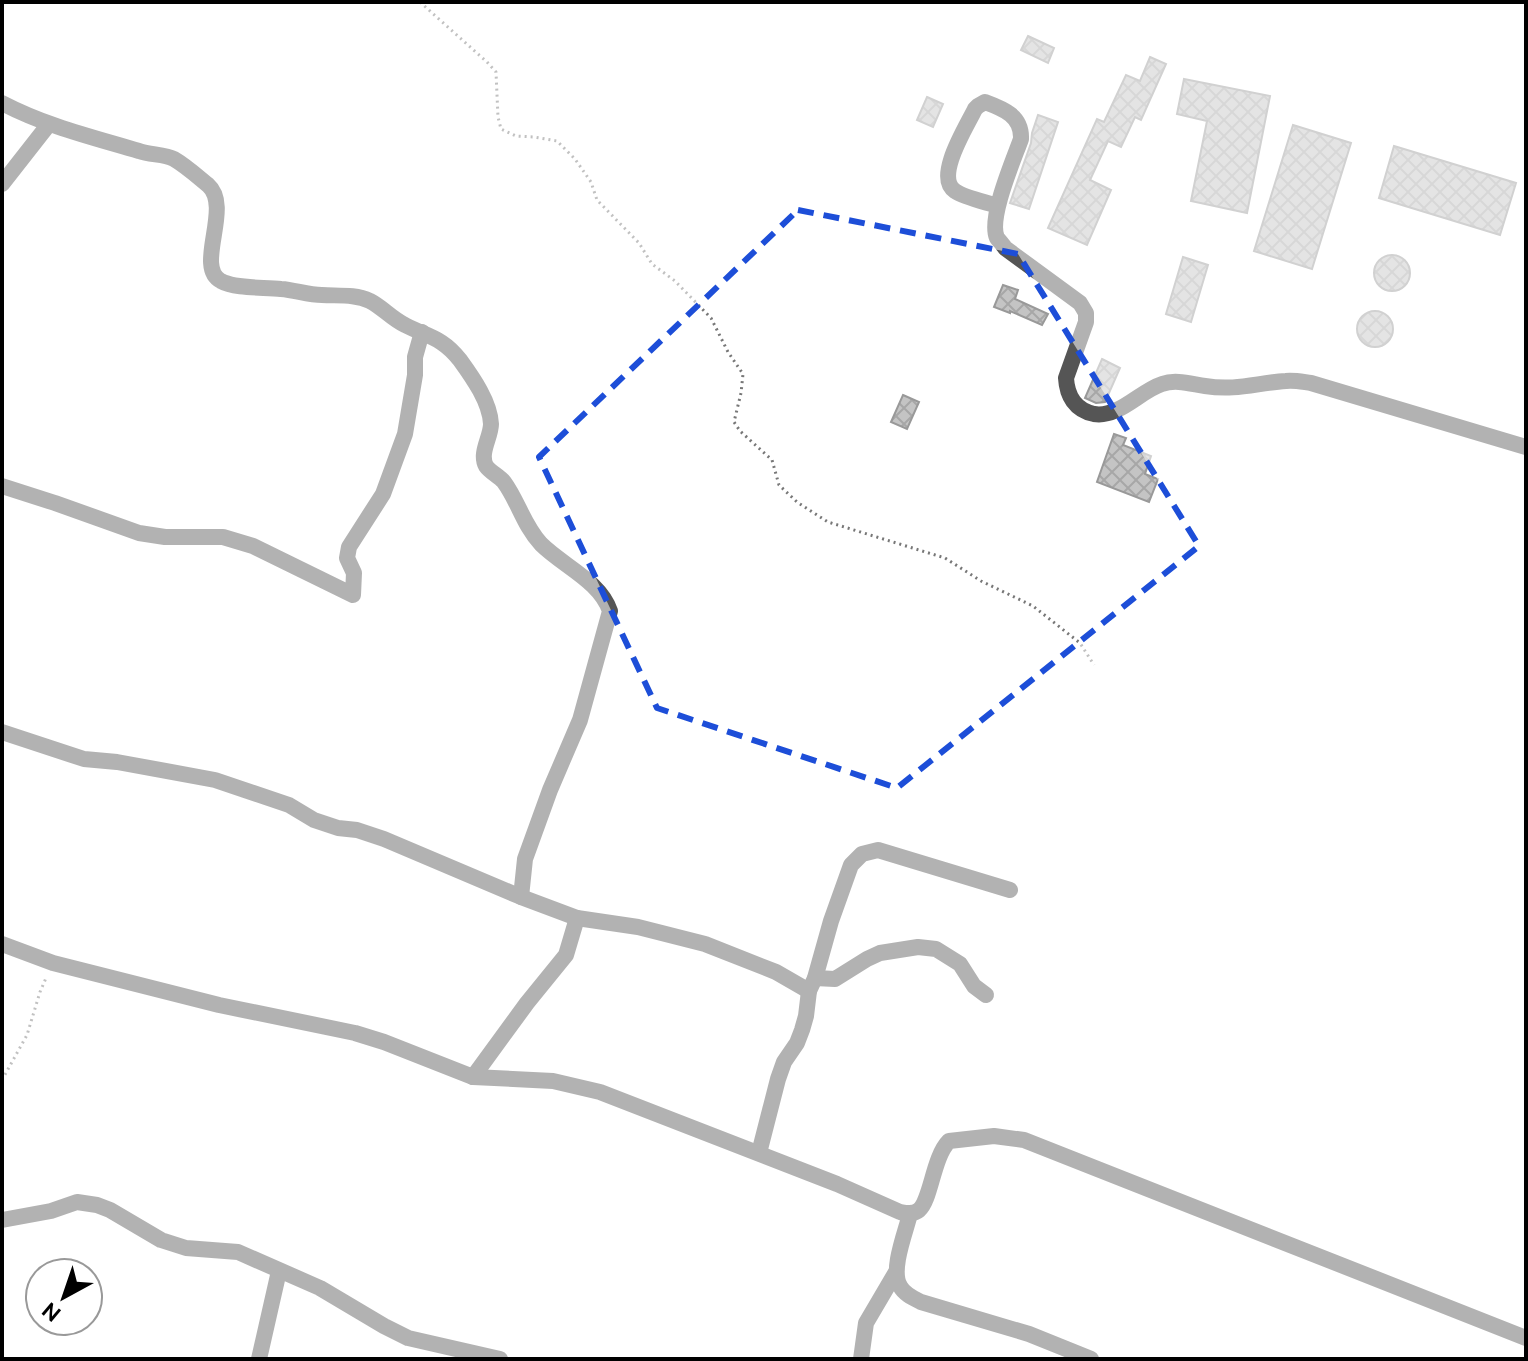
<svg xmlns="http://www.w3.org/2000/svg" width="1528" height="1361" viewBox="0 0 1528 1361" font-family="Ubuntu,sans-serif">
	<defs>
		<pattern id="building-cross-hatch" width="8" height="8" patternUnits="userSpaceOnUse" patternTransform="scale(2)"><rect width="8" height="8" fill="#c4c4c4"/><path d="M0 0l8 8M0 8l8-8" fill="none" stroke="#a7a7a7"/></pattern>
	</defs>
	<rect width="100%" height="100%" fill="#fff"/>
	<!-- building -->
	<g fill="url(#building-cross-hatch)" stroke="#999" stroke-width="2">
		<path d="M1028 36 1054 48 1048 63 1021 50Z"/>
		<path d="M1150 57 1166 64 1141 120 1135 117 1121 147 1108 141 1090 180 1111 190 1087 245 1048 228 1097 119 1104 122 1126 75 1140 81Z"/>
		<path d="M1184 79 1270 96 1247 213 1191 201 1207 121 1177 114Z"/>
		<path d="M927 97 943 104 933 127 917 120Z"/>
		<path d="M1038 115 1058 122 1029 209 1010 203 1031 143 1032 133Z"/>
		<path d="M1293 125 1351 143 1312 269 1254 251Z"/>
		<path d="M1394 146 1516 183 1500 235 1379 198Z"/>
		<circle cx="1392" cy="273" r="18"/>
		<path d="M1183 257 1208 265 1191 322 1166 314Z"/>
		<path d="M1003 285 1018 290 1015 299 1048 314 1042 325 1010 311V313L994 307Z"/>
		<circle cx="1375" cy="329" r="18"/>
		<path d="M1102 359 1120 368 1105 402 1096 403 1085 398Z"/>
		<path d="M903 395 919 402 907 429 891 422Z"/>
		<path d="M1114 434 1126 438 1123 445 1151 456 1145 474 1158 479 1149 502 1097 482Z"/>
	</g>
	<g fill="none" stroke-linecap="round" stroke-linejoin="round">
		<!-- path -->
		<g stroke="#777" stroke-width="3" stroke-dasharray="2 4" stroke-linecap="butt">
			<path d="M420 2 487 62 496 72 498 117 501 129 516 136 534 137 557 141 575 159 591 182 597 200 639 243 652 264 675 281 711 318 728 352 743 374 741 393 734 422 740 431 772 460 779 485 797 502 828 522 945 558 981 581 1033 606 1080 643 1094 665"/>
			<path d="M2 1080 27 1035 40 992 46 978"/>
		</g>
		<!-- minor -->
		<g stroke="#555" stroke-width="16">
			<path d="M2 103C46 126 92 137 139 151 150 155 165 154 174 159 186 166 197 176 208 185 233 207 194 267 221 281 235 289 264 287 281 289 295 290 308 295 322 295 338 296 355 294 370 301 382 307 392 319 405 325 428 337 442 337 460 360 473 378 490 402 491 424 491 437 479 453 486 466 490 472 499 476 504 482 518 501 524 526 541 544 563 566 600 581 610 611L580 720 550 790 525 859 521 897"/>
			<path d="M2 184 49 124"/>
			<path d="M998 206C986 202 965 198 955 191 934 177 967 126 975 109L978 106 985 102C1004 109 1022 116 1021 139 1014 159 988 218 997 238 998 239 1004 246 1005 248L1080 303 1086 313V322L1066 378C1067 396 1075 410 1094 414 1119 418 1140 391 1162 384 1176 379 1191 384 1205 386 1236 391 1256 383 1286 381 1294 380 1303 382 1311 383L1526 447"/>
			<path d="M2 486 55 503 139 533 165 537H223L253 546 353 595 354 573 347 558 349 547 383 494 405 434 415 375V357L422 332"/>
			<path d="M2 732 84 759 117 762 215 780 289 805 314 820 338 828 357 830 384 839 521 897 577 918 638 927 705 944 776 972 809 991"/>
			<path d="M2 944 53 963 219 1005 355 1033 384 1042 473 1077 553 1081 600 1092 837 1184 900 1212C906 1213 913 1215 919 1210 931 1200 933 1157 949 1141L994 1136 1024 1140 1526 1338"/>
			<path d="M815 978 835 979 867 959 880 953 918 947 936 949 960 964 974 986 986 995"/>
			<path d="M473 1077 527 1003 566 955 577 918"/>
			<path d="M759 1153 778 1079 784 1062 797 1043 802 1030 806 1016 809 991 815 978 831 921 851 865 862 854 878 850 1010 890"/>
			<path d="M910 1214C906 1231 890 1270 900 1286 904 1294 913 1298 921 1302L1029 1334 1091 1359"/>
			<path d="M2 1220 51 1211 77 1202 97 1205 110 1210 161 1240 186 1248 238 1252 320 1288 384 1326 408 1338 500 1359"/>
			<path d="M259 1359 279 1271"/>
			<path d="M861 1359 866 1323 896 1272"/>
		</g>
	</g>
	<!-- marked area -->
	<path d="M0 0H1528V1361H0ZM798 210 1018 254 1199 546 897 788 657 708 539 457Z" fill="#fff" fill-opacity=".55" fill-rule="evenodd"/>
	<path fill="none" stroke="#1d4ed8" stroke-width="6" stroke-dasharray="16 10" stroke-linejoin="round" d="M798 210 1018 254 1199 546 897 788 657 708 539 457Z"/>
	<!-- border -->
	<rect width="1528" height="1361" fill="none" stroke="#000000" stroke-width="8"/>
	<!-- north arrow -->
	<g transform="translate(64 1297) rotate(220)"><circle r="38" fill="#ffffff" stroke="#999999" stroke-width="2"/>
	<path d="M0-6L14 30L0 20L-14 30Z" fill="#000000"/>
	<text y="-12" font-size="22" font-weight="bold" text-anchor="middle" fill="#000000">N</text>
	</g>
</svg>
